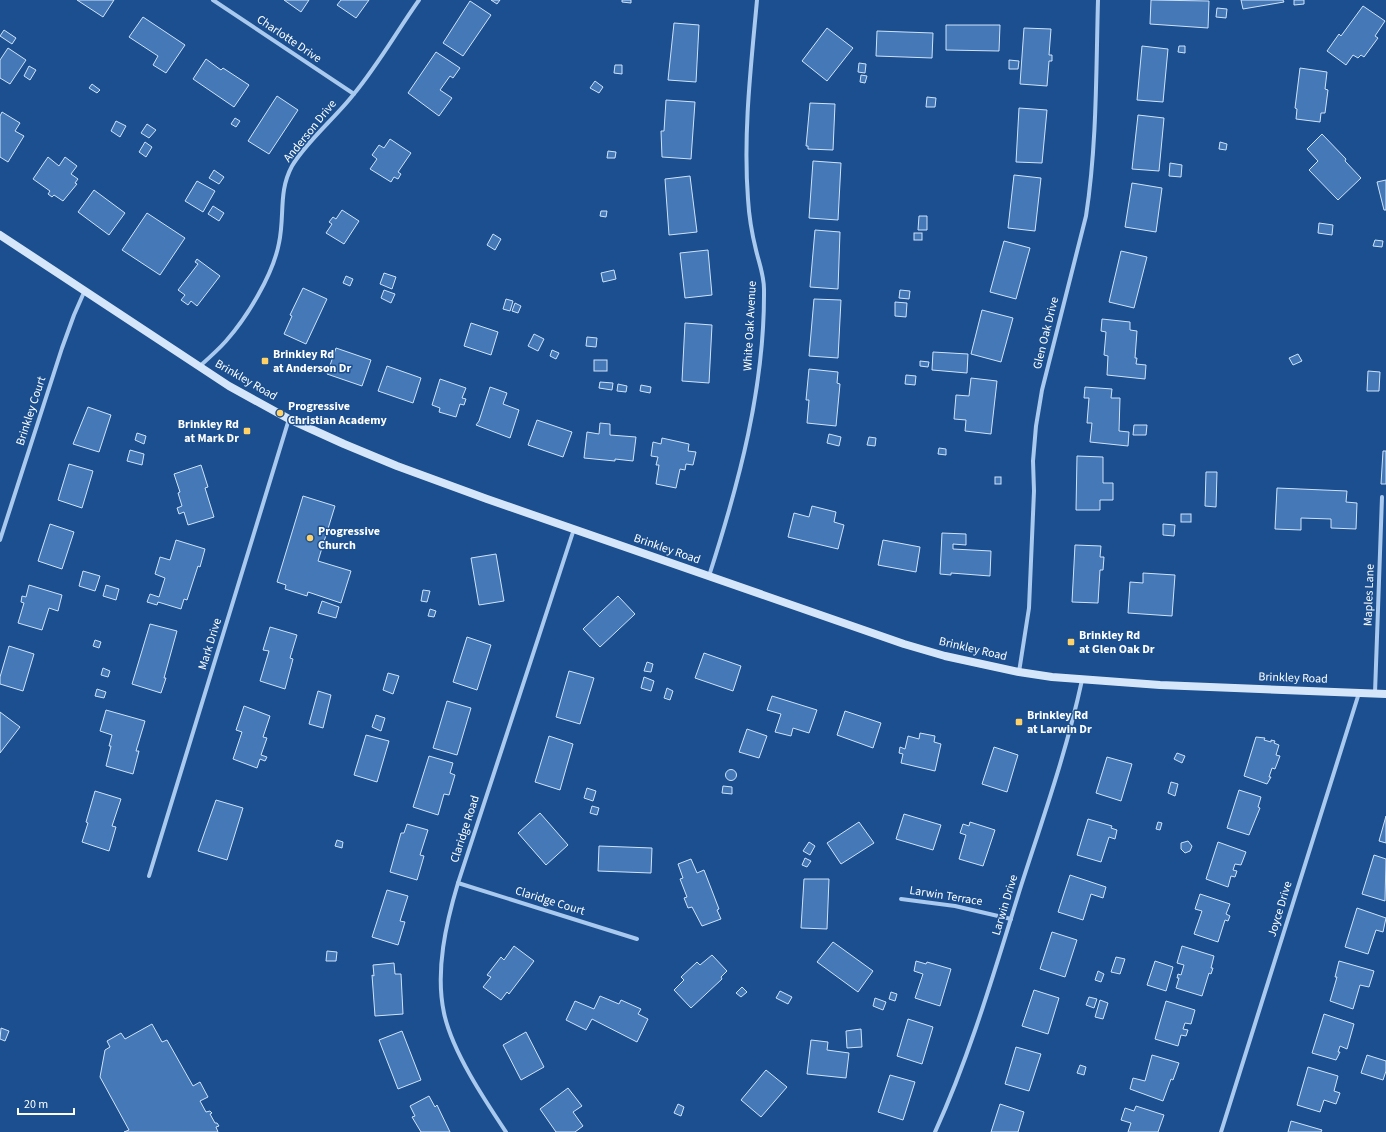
<svg xmlns="http://www.w3.org/2000/svg" width="1386" height="1132" viewBox="0 0 1386 1132" font-family="'Source Sans 3',sans-serif">
	<rect width="100%" height="100%" fill="#1b4f8f"/>
	<!-- building -->
	<g fill="#4478b7" stroke="#cfe3fa">
		<path d="M77 0H114L103 17Z"/>
		<path d="M284 0H309L301 12Z"/>
		<path d="M341 0H369L356 18 337 5Z"/>
		<path d="M491 0H500L497 4Z"/>
		<path d="M622 0H631V3L622 2Z"/>
		<path d="M1151 0 1209 1 1208 28 1150 24Z"/>
		<path d="M1241 0H1283L1284 2 1243 9Z"/>
		<path d="M1294 0H1304V4L1294 5Z"/>
		<path d="M470 1 491 15 463 56 443 43Z"/>
		<path d="M1363 6 1385 21 1375 36 1378 38 1364 57 1361 55 1358 58 1353 55 1346 65 1327 51 1339 34 1341 36Z"/>
		<path d="M1217 8 1227 9 1226 18 1216 17Z"/>
		<path d="M143 17 185 45 166 73 153 65 158 56 129 37Z"/>
		<path d="M674 23 699 25 696 82 668 80Z"/>
		<path d="M946 25H1000L999 51 946 50Z"/>
		<path d="M827 28 853 48 827 81 802 61Z"/>
		<path d="M1024 28 1051 29 1049 55H1052V61H1049L1047 86 1020 84Z"/>
		<path d="M4 30 16 38 12 44 0 36Z"/>
		<path d="M877 31 933 33 932 58 876 56Z"/>
		<path d="M1142 46 1168 49 1163 102 1137 100Z"/>
		<path d="M1179 46H1185V53L1178 52Z"/>
		<path d="M8 48 26 60 10 84 0 78V60Z"/>
		<path d="M436 52 460 68 453 78 450 76 440 90 452 98 439 116 408 93Z"/>
		<path d="M206 59 221 70 223 68 249 85 234 107 193 79Z"/>
		<path d="M1009 60 1019 61 1018 69H1009Z"/>
		<path d="M859 63 866 64 865 73 858 72Z"/>
		<path d="M615 65H622V74L614 73Z"/>
		<path d="M29 66 36 70 30 80 24 76Z"/>
		<path d="M1300 68 1327 72 1325 89 1328 90 1325 113H1321L1320 122 1296 119 1297 109 1295 108Z"/>
		<path d="M861 75 867 76 865 83 860 82Z"/>
		<path d="M595 81 603 87 599 93 590 88Z"/>
		<path d="M92 84 100 90 97 93 89 88Z"/>
		<path d="M277 96 298 110 269 154 248 141Z"/>
		<path d="M927 97 936 98 935 107H926Z"/>
		<path d="M666 100 695 102 691 159 662 157 661 131H664Z"/>
		<path d="M810 103 835 104 833 150 808 149V146H806Z"/>
		<path d="M1019 108 1047 110 1042 163 1016 162Z"/>
		<path d="M2 112 20 123 15 131 24 136 8 162 0 157V116Z"/>
		<path d="M1138 115 1164 118 1159 171 1132 169Z"/>
		<path d="M235 118 240 121 236 127 231 124Z"/>
		<path d="M116 121 126 126 120 137 111 131Z"/>
		<path d="M147 124 156 130 149 138 141 133Z"/>
		<path d="M1322 134 1346 159 1345 161 1361 178 1338 200 1309 170 1318 161 1307 149Z"/>
		<path d="M390 139 411 153 398 172 401 174 398 179 394 177 391 182 370 169 377 159 372 155 379 145 384 148Z"/>
		<path d="M145 142 152 147 146 157 139 152Z"/>
		<path d="M1220 142 1227 144 1226 150 1219 149Z"/>
		<path d="M608 151 616 152 615 158H607Z"/>
		<path d="M48 157 59 166 65 157 77 166 71 174 78 179 75 183 77 184 63 201 54 195 52 197 48 194 50 191 33 179Z"/>
		<path d="M813 161 841 163 838 220 809 218Z"/>
		<path d="M1170 163 1182 165 1181 177 1169 176Z"/>
		<path d="M214 170 224 177 219 184 209 178Z"/>
		<path d="M1014 175 1041 178 1035 231 1008 228Z"/>
		<path d="M690 176 697 232 669 235 665 179Z"/>
		<path d="M1386 180V210H1384L1377 182Z"/>
		<path d="M197 181 215 191 203 212 185 201Z"/>
		<path d="M1132 183 1162 188 1156 232 1125 227Z"/>
		<path d="M94 190 125 213 109 235 78 212Z"/>
		<path d="M213 206 224 213 219 221 208 214Z"/>
		<path d="M342 210 359 221 344 244 326 233 332 224 329 222 333 217 336 219Z"/>
		<path d="M601 211H607L606 217 600 216Z"/>
		<path d="M147 213 185 238 160 275 122 250Z"/>
		<path d="M919 216H927V230H918Z"/>
		<path d="M1319 223 1333 225 1332 235 1318 233Z"/>
		<path d="M815 230 840 232 838 289 810 287Z"/>
		<rect x="914" y="233" width="8" height="7"/>
		<path d="M493 234 501 239 495 250 487 245Z"/>
		<path d="M1375 240 1383 241 1382 247 1373 246Z"/>
		<path d="M1004 241 1030 248 1016 299 990 292Z"/>
		<path d="M708 250 712 295 685 298 680 253Z"/>
		<path d="M1121 251 1147 257 1134 308 1109 302Z"/>
		<path d="M197 259 220 276 197 306 191 301 188 305 181 300 185 295 178 290 198 264 195 262Z"/>
		<path d="M614 270 616 279 603 282 601 273Z"/>
		<path d="M384 273 396 277 392 289 380 284Z"/>
		<path d="M346 276 353 279 350 286 343 283Z"/>
		<path d="M303 288 327 299 306 344 284 334 292 316 290 315Z"/>
		<path d="M384 290 395 294 391 303 381 298Z"/>
		<path d="M900 290 910 291 909 299 899 298Z"/>
		<path d="M506 299 513 301 510 311 503 309Z"/>
		<path d="M814 299 841 300 838 358 809 356Z"/>
		<path d="M895 302 907 303 906 317 895 316Z"/>
		<path d="M515 303 521 306 518 313 512 311Z"/>
		<path d="M982 310 1013 318 1001 362 971 354Z"/>
		<path d="M1102 319 1130 322V330L1137 331 1135 358H1137L1136 364 1146 365 1145 379 1107 375 1108 356 1104 355 1106 332 1101 331Z"/>
		<path d="M471 323 498 332 491 355 464 346Z"/>
		<path d="M685 323 712 325 709 383 682 381Z"/>
		<path d="M534 334 544 339 538 351 528 346Z"/>
		<path d="M587 337 597 338 596 347 586 346Z"/>
		<path d="M336 348 371 360 362 386 327 374Z"/>
		<path d="M552 350 559 353 556 359 550 356Z"/>
		<path d="M933 352 968 354 967 373 932 370Z"/>
		<path d="M1298 354 1302 361 1293 365 1289 358Z"/>
		<rect x="594" y="360" width="13" height="11"/>
		<path d="M920 361 929 362 928 367 920 366Z"/>
		<path d="M387 366 421 378 413 403 378 391Z"/>
		<path d="M809 369 838 372 837 383 840 384 836 426 807 423 809 400H806Z"/>
		<path d="M1368 371 1380 372 1379 391H1367Z"/>
		<path d="M906 375 916 376 915 385 905 384Z"/>
		<path d="M971 378 997 381 991 434 965 431 966 420 954 419 956 395 969 396Z"/>
		<path d="M440 379 466 388 462 398 466 399 464 405 460 404 456 417 439 412 440 408 432 405Z"/>
		<path d="M600 382 613 383 612 390 599 388Z"/>
		<path d="M618 384 627 386 626 392 617 391Z"/>
		<path d="M641 385 651 387 650 393 640 391Z"/>
		<path d="M490 387 507 393 503 404 519 410 510 438 476 425 479 421Z"/>
		<path d="M1085 387 1112 389 1111 398H1120L1119 431 1129 432 1128 446 1090 442 1092 423H1087L1089 398H1084Z"/>
		<path d="M88 407 111 415 99 452 73 444Z"/>
		<path d="M537 420 572 432 563 457 528 445Z"/>
		<path d="M600 423 610 424V435L636 437 633 461 615 459V461L584 458 587 432 599 434Z"/>
		<path d="M1134 425H1147L1146 435H1133Z"/>
		<path d="M137 433 146 436 144 444 135 440Z"/>
		<path d="M829 434 841 437 839 446 827 443Z"/>
		<path d="M869 437 876 438 875 446 867 445Z"/>
		<path d="M662 438 689 444 688 451 696 452 693 465 686 464 685 470 680 469 676 488 656 484 659 465H656L658 457 651 456 653 442 661 444Z"/>
		<path d="M939 448 946 449V455L938 454Z"/>
		<path d="M130 450 144 454 142 465 127 461Z"/>
		<path d="M1383 451H1386V484H1381Z"/>
		<path d="M1077 456 1103 457V483H1113V500H1100V510H1076Z"/>
		<path d="M69 464 93 471 82 508 58 500Z"/>
		<path d="M201 465 208 487 205 488 214 517 188 525 184 512 179 514 177 508 182 506 178 493 180 492 174 474Z"/>
		<path d="M1206 472H1217L1216 507 1205 506Z"/>
		<rect x="995" y="477" width="6" height="7"/>
		<path d="M1277 488 1347 491 1346 502 1357 503 1356 529 1331 528V519L1301 518V530L1275 529Z"/>
		<path d="M303 496 335 506 318 561 351 571 341 603 308 592 307 596 285 589 286 585 277 582Z"/>
		<path d="M812 506 836 512 834 522 844 525 838 549 788 537 794 513 809 517Z"/>
		<rect x="1181" y="514" width="10" height="8"/>
		<path d="M50 524 74 532 62 569 38 561Z"/>
		<path d="M1163 524 1175 525 1174 536 1163 535Z"/>
		<path d="M942 533 966 534V545L953 544V549L991 551 990 576 951 573V575L940 574Z"/>
		<path d="M176 540 205 549 200 567 198 566 187 600 184 599 181 609 158 602 157 605 147 602 150 594 159 597 165 578 155 574 160 557 170 560Z"/>
		<path d="M883 540 920 547 916 572 878 565Z"/>
		<path d="M1075 545 1101 546 1100 557H1104L1103 570H1100L1098 603 1072 602Z"/>
		<path d="M496 554 504 601 479 605 471 558Z"/>
		<path d="M83 571 100 576 95 591 79 586Z"/>
		<path d="M1143 573 1175 575 1172 616 1128 613 1130 582 1143 583Z"/>
		<path d="M29 585 62 595 58 611 49 608 42 630 18 623 24 603 21 602 22 596 26 597Z"/>
		<path d="M106 585 119 589 116 600 103 596Z"/>
		<path d="M423 590 430 591 427 602 421 601Z"/>
		<path d="M618 596 635 614 600 647 583 629Z"/>
		<path d="M322 601 339 607 336 618 318 613Z"/>
		<path d="M430 609 436 611 434 617 428 616Z"/>
		<path d="M150 624 177 631 164 678H166L161 693 132 684Z"/>
		<path d="M270 627 297 635 290 658 293 659 285 689 260 681 269 651 263 650Z"/>
		<path d="M467 637 491 645 477 690 453 682Z"/>
		<path d="M95 640 101 642 99 648 93 646Z"/>
		<path d="M9 646 34 654 23 691 0 684V677Z"/>
		<path d="M704 653 741 666 733 691 695 678Z"/>
		<path d="M647 662 653 664 651 672 644 671Z"/>
		<path d="M103 668 110 671 108 677 101 675Z"/>
		<path d="M569 671 594 678 580 724 556 717Z"/>
		<path d="M388 673 399 676 393 694 383 690Z"/>
		<path d="M644 677 654 681 651 691 641 688Z"/>
		<path d="M667 688 673 691 670 700 664 698Z"/>
		<path d="M97 689 106 692 104 698 95 696Z"/>
		<path d="M318 691 331 695 323 728 309 724Z"/>
		<path d="M772 696 817 710 809 733 793 728 791 736 775 732 781 714 767 710Z"/>
		<path d="M447 701 471 708 457 755 433 748Z"/>
		<path d="M244 706 270 716 263 737 267 738 261 755 267 757 265 761 260 759 257 768 233 759 242 732 236 730Z"/>
		<path d="M106 710 145 721 136 751H139L133 774 106 766 111 746H109L112 735 100 731Z"/>
		<path d="M845 711 881 723 873 748 837 735Z"/>
		<path d="M0 712 20 727 0 753Z"/>
		<path d="M376 715 385 718 381 731 372 727Z"/>
		<path d="M747 729 767 736 759 758 739 752Z"/>
		<path d="M920 733 935 736 934 742 941 744 935 771 901 763 903 754 899 753 900 747 905 749 908 736 919 739Z"/>
		<path d="M366 735 389 741 377 782 354 775Z"/>
		<path d="M549 736 573 744 560 790 535 782Z"/>
		<path d="M1256 737 1265 738 1264 740 1271 742V740L1275 741 1274 743 1279 745 1276 755 1280 756 1275 769 1272 768 1269 777H1271L1267 784 1244 776Z"/>
		<path d="M994 747 1018 755 1007 792 982 784Z"/>
		<path d="M1177 753 1185 756 1182 763 1174 759Z"/>
		<path d="M429 756 453 763 450 773 455 775 449 795 444 794 438 815 413 807Z"/>
		<path d="M1107 757 1132 764 1121 801 1096 793Z"/>
		<circle cx="731" cy="775" r="5.5"/>
		<path d="M1171 782 1178 784 1175 796 1168 793Z"/>
		<path d="M723 786 732 787V794L722 793Z"/>
		<path d="M587 788 596 791 593 801 584 798Z"/>
		<path d="M1239 790 1261 797 1258 807 1260 808 1249 835 1227 828Z"/>
		<path d="M95 791 121 799 112 826 116 827 109 851 82 842 88 823 86 822Z"/>
		<path d="M216 800 243 808 227 860 198 851Z"/>
		<path d="M592 806 599 808 597 815 590 813Z"/>
		<path d="M540 813 568 845 546 865 518 833Z"/>
		<path d="M904 814 941 825 933 850 896 839Z"/>
		<path d="M1386 816V843L1379 841Z"/>
		<path d="M1088 819 1112 826 1111 828 1117 830 1115 839 1109 837 1101 862 1077 855Z"/>
		<path d="M859 822 874 843 841 864 827 843Z"/>
		<path d="M970 822 995 830 983 866 959 859 966 835 960 833 963 824 969 826Z"/>
		<path d="M1158 822 1162 823 1160 830 1156 829Z"/>
		<path d="M407 824 428 830 420 855 424 856 417 880 390 872 401 833H404Z"/>
		<path d="M337 840 343 842 342 848 335 846Z"/>
		<path d="M1188 841 1192 846 1190 851 1185 853 1181 849V843Z"/>
		<path d="M809 842 815 846 810 855 803 851Z"/>
		<path d="M1218 842 1246 852 1241 865 1235 864 1233 870 1237 871 1235 877 1231 876 1228 887 1206 879Z"/>
		<path d="M599 846 652 848 651 873 598 871Z"/>
		<path d="M1374 855 1386 859 1385 901 1362 894Z"/>
		<path d="M805 858 811 861 807 867 802 865Z"/>
		<path d="M691 859 697 873 704 870 719 909 717 910 721 919 702 926 692 907 688 908 684 898 687 897 680 879 683 878 678 864Z"/>
		<path d="M1070 875 1106 887 1103 898 1091 894 1083 920 1058 912Z"/>
		<path d="M804 879H829L827 929 801 928Z"/>
		<path d="M387 890 408 896 400 921 405 922 398 945 372 937Z"/>
		<path d="M1200 894 1230 904 1226 914 1230 916 1228 921 1225 920 1218 942 1194 934 1202 911 1195 909Z"/>
		<path d="M1357 908 1386 918 1383 932 1376 930 1368 954 1345 947Z"/>
		<path d="M1052 932 1077 940 1065 977 1040 969Z"/>
		<path d="M833 942 873 971 858 992 817 962Z"/>
		<path d="M514 946 534 961 509 994 507 992 501 1000 483 987 491 977 487 975 501 957 504 960Z"/>
		<path d="M1182 946 1214 956 1211 968H1213L1211 974 1209 973 1202 996 1176 988 1179 978H1177L1178 974 1181 975 1184 965 1177 963Z"/>
		<path d="M327 951 337 952 336 961H326Z"/>
		<path d="M712 955 727 971 721 977 722 979 691 1008 674 990 684 980 681 977 697 962 700 965Z"/>
		<path d="M1116 957 1125 959 1120 974 1111 972Z"/>
		<path d="M916 961 926 964 927 962 951 969 940 1006 915 998 923 974 914 971Z"/>
		<path d="M1155 961 1173 967 1166 991 1147 985Z"/>
		<path d="M1339 961 1374 971 1369 987 1360 985 1353 1009 1330 1001 1337 977H1335Z"/>
		<path d="M394 963 395 974H401L403 1014 375 1016 372 975 374 976 373 965Z"/>
		<path d="M1098 971 1104 974 1101 982 1095 980Z"/>
		<path d="M742 987 747 992 741 997 736 993Z"/>
		<path d="M1034 990 1059 998 1048 1034 1022 1026Z"/>
		<path d="M780 991 792 997 788 1004 776 998Z"/>
		<path d="M891 992 897 994 895 1001 889 999Z"/>
		<path d="M600 996 619 1004 621 1000 641 1009 638 1014 648 1019 637 1042 592 1019 586 1030 566 1020 575 1001 594 1009Z"/>
		<path d="M1089 997 1097 999 1094 1008 1086 1005Z"/>
		<path d="M875 998 886 1002 883 1010 873 1006Z"/>
		<path d="M1100 1000 1108 1003 1103 1019 1095 1017Z"/>
		<path d="M1166 1001 1195 1010 1191 1024 1185 1023 1183 1029 1188 1030 1186 1036 1181 1035 1178 1046 1155 1039Z"/>
		<path d="M1324 1014 1354 1024 1347 1049 1340 1046 1338 1052H1340L1336 1060 1312 1053Z"/>
		<path d="M908 1019 933 1027 922 1064 897 1056Z"/>
		<path d="M152 1024 162 1042 167 1040 193 1086 200 1082 208 1097 200 1101 206 1112 210 1111 212 1113 210 1114 215 1123H217L219 1126 216 1127 218 1132H124L129 1130 100 1077 105 1050 110 1047 107 1041 121 1033 125 1039Z"/>
		<path d="M1 1028 9 1031 5 1041 0 1039Z"/>
		<path d="M861 1029 862 1047 847 1048 846 1031Z"/>
		<path d="M402 1031 421 1080 398 1089 379 1040Z"/>
		<path d="M526 1032 544 1067 521 1080 503 1045Z"/>
		<path d="M811 1040 828 1042 827 1050 849 1053 846 1078 807 1074Z"/>
		<path d="M1016 1047 1041 1054 1029 1091 1005 1084Z"/>
		<path d="M1152 1055 1179 1063 1173 1080 1171 1079 1163 1101 1130 1089 1133 1078 1145 1081Z"/>
		<path d="M1367 1055 1386 1061V1071L1383 1080 1361 1073Z"/>
		<path d="M1080 1065 1086 1067 1084 1075 1077 1073Z"/>
		<path d="M1308 1067 1338 1076 1334 1091 1340 1093 1336 1104 1324 1100 1320 1112 1297 1105Z"/>
		<path d="M766 1070 787 1087 761 1117 741 1100Z"/>
		<path d="M890 1075 915 1082 903 1120 878 1112Z"/>
		<path d="M568 1088 582 1106 573 1112 583 1126 575 1132H556L540 1109Z"/>
		<path d="M429 1096 435 1107 437 1105 450 1132H421L412 1117 415 1116 410 1106Z"/>
		<path d="M678 1104 684 1107 681 1116 674 1113Z"/>
		<path d="M1000 1104 1024 1112 1018 1132H991Z"/>
		<path d="M1136 1106 1164 1115 1158 1132H1128L1131 1123 1121 1120 1125 1108 1134 1111Z"/>
		<path d="M1291 1121 1322 1130 1321 1132H1288Z"/>
	</g>
	<g fill="none" stroke-linecap="round" stroke-linejoin="round">
		<!-- minor -->
		<g stroke="#a9c9ee" stroke-width="4">
			<path d="M213 0 354 94"/>
			<path d="M200 366C209 358 218 350 226 341 247 317 273 275 279 243 285 215 278 192 292 166 306 142 336 117 353 95 378 65 397 31 419 0"/>
			<path d="M0 540 62 348 74 315 85 290"/>
			<path d="M709 576C739 483 765 387 764 289 764 275 759 263 756 250 752 234 749 216 748 199 743 133 751 66 757 0"/>
			<path d="M1019 672 1029 608 1034 491 1033 461 1036 426 1042 390 1086 216C1097 145 1096 72 1098 0"/>
			<path d="M1375 693 1382 497"/>
			<path d="M149 876 289 419"/>
			<path d="M458 883 637 939"/>
			<path d="M901 899 955 906 1011 919"/>
			<path d="M506 1132C484 1099 452 1051 444 1013 435 971 446 923 458 883L574 529"/>
			<path d="M935 1132C971 1053 995 969 1021 886 1043 818 1067 750 1082 680"/>
			<path d="M1221 1132 1359 693"/>
		</g>
		<!-- secondary -->
		<path stroke="#d6e6fa" stroke-width="8" d="M0 235 229 386 289 419 344 444 397 466 487 499 904 644 945 656 1019 672 1052 677 1160 685 1386 694"/>
	</g>
	<!-- markers -->
	<g fill="#ffd166" stroke="#1b4f8f" stroke-width="1.5">
		<rect x="261" y="357" width="8" height="8" rx="2"/>
		<circle cx="280" cy="413" r="4"/>
		<rect x="243" y="427" width="8" height="8" rx="2"/>
		<circle cx="310" cy="538" r="4"/>
		<rect x="1067" y="638" width="8" height="8" rx="2"/>
		<rect x="1015" y="718" width="8" height="8" rx="2"/>
	</g>
	<g text-anchor="middle" dominant-baseline="central" stroke-width="3" stroke-linejoin="round" paint-order="stroke">
		<!-- street labels -->
		<g font-size="12" fill="#fff" stroke="#1b4f8f">
			<text transform="translate(289 39) rotate(34)">Charlotte Drive</text>
			<text transform="translate(310 131) rotate(-51)">Anderson Drive</text>
			<text transform="translate(750 326) rotate(-87)">White Oak Avenue</text>
			<text transform="translate(1046 333) rotate(-76)">Glen Oak Drive</text>
			<text transform="translate(246 380) rotate(30)">Brinkley Road</text>
			<text transform="translate(31 411) rotate(-72)">Brinkley Court</text>
			<text transform="translate(667 549) rotate(19)">Brinkley Road</text>
			<text transform="translate(1369 595) rotate(-88)">Maples Lane</text>
			<text transform="translate(210 644) rotate(-73)">Mark Drive</text>
			<text transform="translate(973 649) rotate(13)">Brinkley Road</text>
			<text transform="translate(1293 678) rotate(2)">Brinkley Road</text>
			<text transform="translate(465 829) rotate(-72)">Claridge Road</text>
			<text transform="translate(946 896) rotate(9)">Larwin Terrace</text>
			<text transform="translate(550 901) rotate(17)">Claridge Court</text>
			<text transform="translate(1005 905) rotate(-73)">Larwin Drive</text>
			<text transform="translate(1280 909) rotate(-73)">Joyce Drive</text>
		</g>
		<!-- poi labels -->
		<g font-size="12" font-weight="bold" fill="#fff" stroke="#1b4f8f" text-anchor="start">
			<text x="273" y="354">Brinkley Rd<tspan x="273" dy="14">at Anderson Dr</tspan></text>
			<text x="288" y="406">Progressive<tspan x="288" dy="14">Christian Academy</tspan></text>
			<text x="239" y="424" text-anchor="end">Brinkley Rd<tspan x="239" dy="14">at Mark Dr</tspan></text>
			<text x="318" y="531">Progressive<tspan x="318" dy="14">Church</tspan></text>
			<text x="1079" y="635">Brinkley Rd<tspan x="1079" dy="14">at Glen Oak Dr</tspan></text>
			<text x="1027" y="715">Brinkley Rd<tspan x="1027" dy="14">at Larwin Dr</tspan></text>
		</g>
	</g>
	<!-- scale -->
	<path d="M18 1108v6h56v-6" fill="none" stroke="#ffffff" stroke-width="2"/>
	<text x="24" y="1108" font-size="12" fill="#ffffff" stroke="#1b4f8f" stroke-width="3" paint-order="stroke">20 m</text>
</svg>
